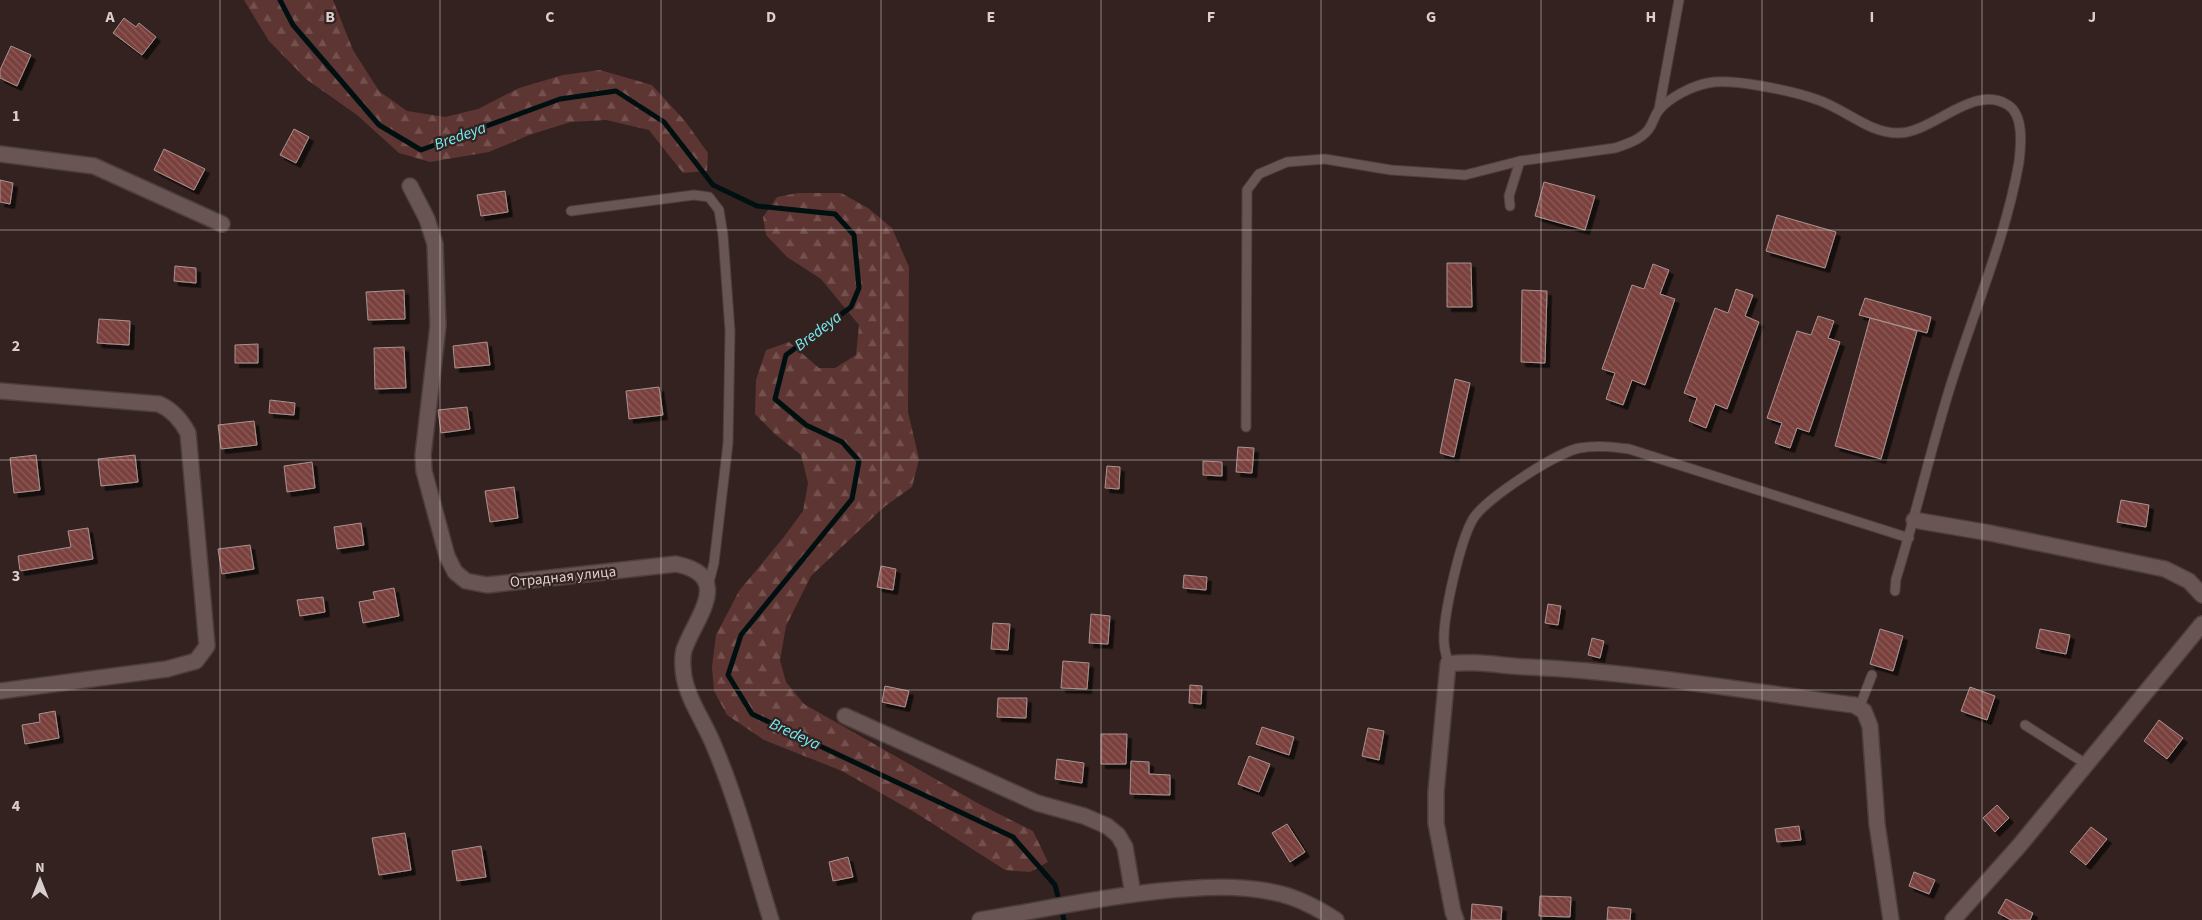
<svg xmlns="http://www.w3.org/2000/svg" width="2202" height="920" viewBox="0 0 2202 920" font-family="'Source Sans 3',sans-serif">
	<defs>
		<pattern id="forest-firs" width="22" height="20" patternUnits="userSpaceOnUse" patternTransform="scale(1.25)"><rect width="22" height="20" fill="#5d3532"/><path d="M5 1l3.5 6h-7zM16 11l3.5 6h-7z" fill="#74514e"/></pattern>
		<pattern id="building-back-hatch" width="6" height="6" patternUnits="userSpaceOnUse" patternTransform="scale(1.25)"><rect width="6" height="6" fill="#7a413d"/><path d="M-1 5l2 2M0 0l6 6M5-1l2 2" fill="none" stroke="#8c5b58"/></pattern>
		<filter id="shadow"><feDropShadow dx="4.5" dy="4.5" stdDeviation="0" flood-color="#0009"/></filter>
	</defs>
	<rect width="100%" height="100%" fill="#332220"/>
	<!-- forest -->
	<g fill="url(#forest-firs)">
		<path d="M244 0H333L353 50 379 91 407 111 445 117 478 109 519 88 563 75 600 70 652 85 685 121 708 153 707 171 683 173 649 130 606 120 571 122 532 134 489 152 430 162 399 153 357 115 306 79 269 41Z"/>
		<path d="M798 193H841L868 208 892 228 909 267 908 412 919 459 912 487 884 507 811 576 786 626 780 660 786 682 804 704 981 805 1033 831 1048 862 1030 872 1005 870 916 813 842 771 764 740 727 715 714 691 712 667 716 635 739 591 783 538 803 511 808 483 801 455 776 435 755 414 756 380 766 350 789 342 819 368H835L856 355 859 325 821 279 787 257 766 235 763 217 777 197Z"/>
	</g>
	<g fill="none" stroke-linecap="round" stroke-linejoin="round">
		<!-- stream -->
		<path stroke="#001011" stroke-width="5" d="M280 0 293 25 379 125 421 150 560 99 616 91 664 122 713 185 757 206 835 214 854 235 859 288 851 307 786 355 775 399 806 425 842 442 859 461 852 499 741 635 728 675 752 714 1013 837 1055 885 1064 920"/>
	</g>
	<!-- building -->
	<g fill="url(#building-back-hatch)" stroke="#a99390" filter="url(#shadow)">
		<path d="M124 18 136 27 139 23 156 37 142 55 113 33Z"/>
		<path d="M11 46 31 55 17 86 0 78V70Z"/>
		<path d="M294 129 309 137 296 163 280 155Z"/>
		<path d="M164 149 205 169 194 190 154 170Z"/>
		<path d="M0 180 13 183 10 204 0 202Z"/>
		<path d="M1544 182 1595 196 1585 230 1535 216Z"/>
		<path d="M505 191 508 212 481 216 477 195Z"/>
		<path d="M1777 215 1836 232 1825 268 1766 251Z"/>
		<path d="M1447 263H1471L1472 307H1447Z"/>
		<path d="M1653 264 1669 270 1660 294 1675 299 1645 385 1632 380 1623 405 1606 399 1615 373 1602 369 1632 285 1644 289Z"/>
		<path d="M175 266 196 268V283L174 281Z"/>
		<path d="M1736 289 1753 295 1745 316 1759 322 1727 409 1715 404 1706 428 1689 421 1697 398 1684 393 1715 308 1728 313Z"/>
		<path d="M404 290 405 319 368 320 366 292Z"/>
		<path d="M1522 290 1547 291 1545 363 1521 362Z"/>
		<path d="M1865 298 1931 317 1927 333 1859 315Z"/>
		<path d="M1818 316 1834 321 1828 338 1840 342 1809 432 1797 428 1790 448 1775 443 1782 423 1767 418 1797 331 1811 335Z"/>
		<path d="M1870 318 1917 331 1881 459 1835 446Z"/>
		<path d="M99 319 130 321 129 345 97 343Z"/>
		<path d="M487 342 490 365 455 368 453 346Z"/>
		<path d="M258 344V363H235V345Z"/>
		<path d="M404 347 406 388 375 389 374 348Z"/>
		<path d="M1455 379 1470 383 1454 457 1440 453Z"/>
		<path d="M659 387 663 415 629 419 626 391Z"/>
		<path d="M270 400 295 403 294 415 269 413Z"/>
		<path d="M467 407 470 429 441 433 438 410Z"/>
		<path d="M254 421 257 445 221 449 218 425Z"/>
		<path d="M1238 447 1254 448 1252 473 1236 472Z"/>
		<path d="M36 455 40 490 14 493 10 458Z"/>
		<path d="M135 455 138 482 101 486 98 459Z"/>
		<path d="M1203 461 1222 462V476L1203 475Z"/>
		<path d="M312 462 315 488 287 492 284 466Z"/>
		<path d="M1107 466 1120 467 1119 489 1105 488Z"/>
		<path d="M514 487 518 518 490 522 485 491Z"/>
		<path d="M2121 500 2149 505 2146 527 2117 522Z"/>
		<path d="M361 523 364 545 337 549 334 527Z"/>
		<path d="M88 528 93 559 20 571 18 556 71 547 68 531Z"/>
		<path d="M250 545 254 569 222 574 218 549Z"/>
		<path d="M881 566 896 569 893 590 877 587Z"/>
		<path d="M1184 575 1207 577 1206 590 1183 588Z"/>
		<path d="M394 588 399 616 363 623 359 602 375 599 373 592Z"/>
		<path d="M323 597 325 612 300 616 297 600Z"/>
		<path d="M1548 604 1561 606 1558 625 1545 623Z"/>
		<path d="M1091 614 1110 616 1108 644 1089 643Z"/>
		<path d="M993 623 1010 624 1008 650 991 649Z"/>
		<path d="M1880 629 1903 636 1893 671 1870 664Z"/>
		<path d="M2040 629 2070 635 2066 654 2036 648Z"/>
		<path d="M1592 638 1604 641 1600 658 1588 655Z"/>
		<path d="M1063 661 1089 663 1087 689 1061 688Z"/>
		<path d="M1190 685 1202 686 1201 704 1189 703Z"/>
		<path d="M885 686 909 691 905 707 882 702Z"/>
		<path d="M1970 687 1995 696 1987 720 1961 711Z"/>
		<path d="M998 698H1027L1026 718 997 717Z"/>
		<path d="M55 711 59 738 25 744 22 725 40 722 39 714Z"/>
		<path d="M2159 720 2183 738 2167 759 2144 741Z"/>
		<path d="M1262 727 1294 737 1289 755 1256 744Z"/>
		<path d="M1368 728 1384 731 1379 760 1362 756Z"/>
		<path d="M1101 734H1127L1126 764H1101Z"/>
		<path d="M1249 756 1270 764 1259 792 1238 784Z"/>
		<path d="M1057 759 1084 763 1082 783 1055 779Z"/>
		<path d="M1131 761 1149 762V774L1170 775V795L1130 794Z"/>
		<path d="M1997 805 2009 818 1995 832 1983 818Z"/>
		<path d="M1287 824 1305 852 1290 862 1272 833Z"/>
		<path d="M1799 826 1801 840 1777 842 1775 829Z"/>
		<path d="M2091 827 2107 839 2086 865 2070 852Z"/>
		<path d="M405 833 411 870 379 875 372 838Z"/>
		<path d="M481 846 486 877 457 881 452 851Z"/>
		<path d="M848 857 853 877 833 881 829 862Z"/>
		<path d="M1914 872 1935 880 1929 894 1909 886Z"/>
		<path d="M1540 896 1571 897 1570 917 1539 916Z"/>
		<path d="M2006 899 2033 913 2030 920H2011L1998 913Z"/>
		<path d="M1472 904 1502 907 1501 920H1471Z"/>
		<path d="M1608 907 1631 909 1630 920H1607Z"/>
	</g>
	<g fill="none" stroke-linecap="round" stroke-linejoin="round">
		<!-- lane casing -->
		<g stroke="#4c3e3d" stroke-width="11">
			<g id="lane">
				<path d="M1659 109 1679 0"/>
				<path d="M1510 206 1509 196 1520 161"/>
				<path d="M571 211 694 195 709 197 719 210 723 235 730 331 728 443 714 563 708 586"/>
				<path d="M1246 427 1247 190 1259 174 1287 162 1325 159 1391 170 1465 175 1520 161 1615 148C1627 144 1640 140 1648 130 1653 124 1654 116 1659 110 1670 97 1692 86 1708 83 1732 78 1794 91 1818 100 1845 109 1870 134 1899 133 1934 132 1974 83 2008 105 2024 115 2021 145 2019 162 2005 242 1971 317 1948 394 1929 456 1915 518 1896 579L1895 591"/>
				<path d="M1448 664C1447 657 1444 649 1444 641 1443 616 1460 541 1473 519 1485 499 1557 452 1580 448 1597 445 1613 447 1629 449L1909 538"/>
				<path d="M1859 708 1872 675"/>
				<path d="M2025 725 2086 764"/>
			</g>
		</g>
		<!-- street casing -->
		<g stroke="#4c3e3d" stroke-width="18">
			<g id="street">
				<path d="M0 154 94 166 222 224"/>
				<path d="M410 186 427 219 435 244 438 326 423 455 424 471 447 556 455 572 466 581 487 585 676 564C735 576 695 618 684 650 682 657 683 670 684 677 689 702 705 723 714 746 738 802 753 862 771 920"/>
				<path d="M0 391 159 404C173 410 181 420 188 433L207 646 196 661 167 669 0 691"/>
				<path d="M1914 520 1990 533 2165 569 2189 581 2202 595"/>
				<path d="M845 716 1037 803 1084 816 1107 826 1118 835 1125 847 1133 894"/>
				<path d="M1456 920 1453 912 1436 823V792L1448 664C1474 660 1502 666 1528 667 1637 672 1746 691 1854 705L1864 711 1870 726 1877 824 1891 920"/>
				<path d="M1953 920 2019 846 2202 624"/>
			</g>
		</g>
		<!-- secondary casing -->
		<g stroke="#4c3e3d" stroke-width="18">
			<path id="secondary" d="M980 920C1041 910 1100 897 1160 891 1201 887 1241 884 1281 894 1301 899 1319 909 1336 920"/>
		</g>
		<!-- lane -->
		<use href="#lane" stroke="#695553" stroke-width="9"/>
		<!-- street -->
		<use href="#street" stroke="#695553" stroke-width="15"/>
		<!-- secondary -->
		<use href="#secondary" stroke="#695553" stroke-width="15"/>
	</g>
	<!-- grid -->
	<path fill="none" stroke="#dbcfce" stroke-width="1" stroke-opacity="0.55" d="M220 0V920M440 0V920M661 0V920M881 0V920M1101 0V920M1321 0V920M1541 0V920M1762 0V920M1982 0V920M0 230H2202M0 460H2202M0 690H2202"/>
	<g text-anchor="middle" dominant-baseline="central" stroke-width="4.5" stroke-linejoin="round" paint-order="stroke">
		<!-- street labels -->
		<g font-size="15" fill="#dbcfce" stroke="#332220">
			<text transform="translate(563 577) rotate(-6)">Отрадная улица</text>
		</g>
		<!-- water labels -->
		<g font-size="16" font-style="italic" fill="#72ecf1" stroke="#332220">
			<text transform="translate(460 136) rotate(-20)">Bredeya</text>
			<text transform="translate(818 331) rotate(-37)">Bredeya</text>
			<text transform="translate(795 734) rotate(25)">Bredeya</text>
		</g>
	</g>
	<g font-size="16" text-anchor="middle" font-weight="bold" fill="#dbcfce" stroke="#332220" stroke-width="4.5" stroke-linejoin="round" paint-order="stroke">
		<text x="110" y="22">A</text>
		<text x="330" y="22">B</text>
		<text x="550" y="22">C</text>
		<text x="771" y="22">D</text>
		<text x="991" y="22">E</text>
		<text x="1211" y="22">F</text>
		<text x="1431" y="22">G</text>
		<text x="1651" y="22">H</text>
		<text x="1872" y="22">I</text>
		<text x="2092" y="22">J</text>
		<text x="16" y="121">1</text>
		<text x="16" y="351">2</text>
		<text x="16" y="581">3</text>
		<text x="16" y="811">4</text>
	</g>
	<!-- north arrow -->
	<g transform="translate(40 880)" stroke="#332220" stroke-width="4" paint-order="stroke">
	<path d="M0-4L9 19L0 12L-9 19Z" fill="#dbcfce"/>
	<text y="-8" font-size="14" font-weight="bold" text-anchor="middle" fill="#dbcfce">N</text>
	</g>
</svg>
